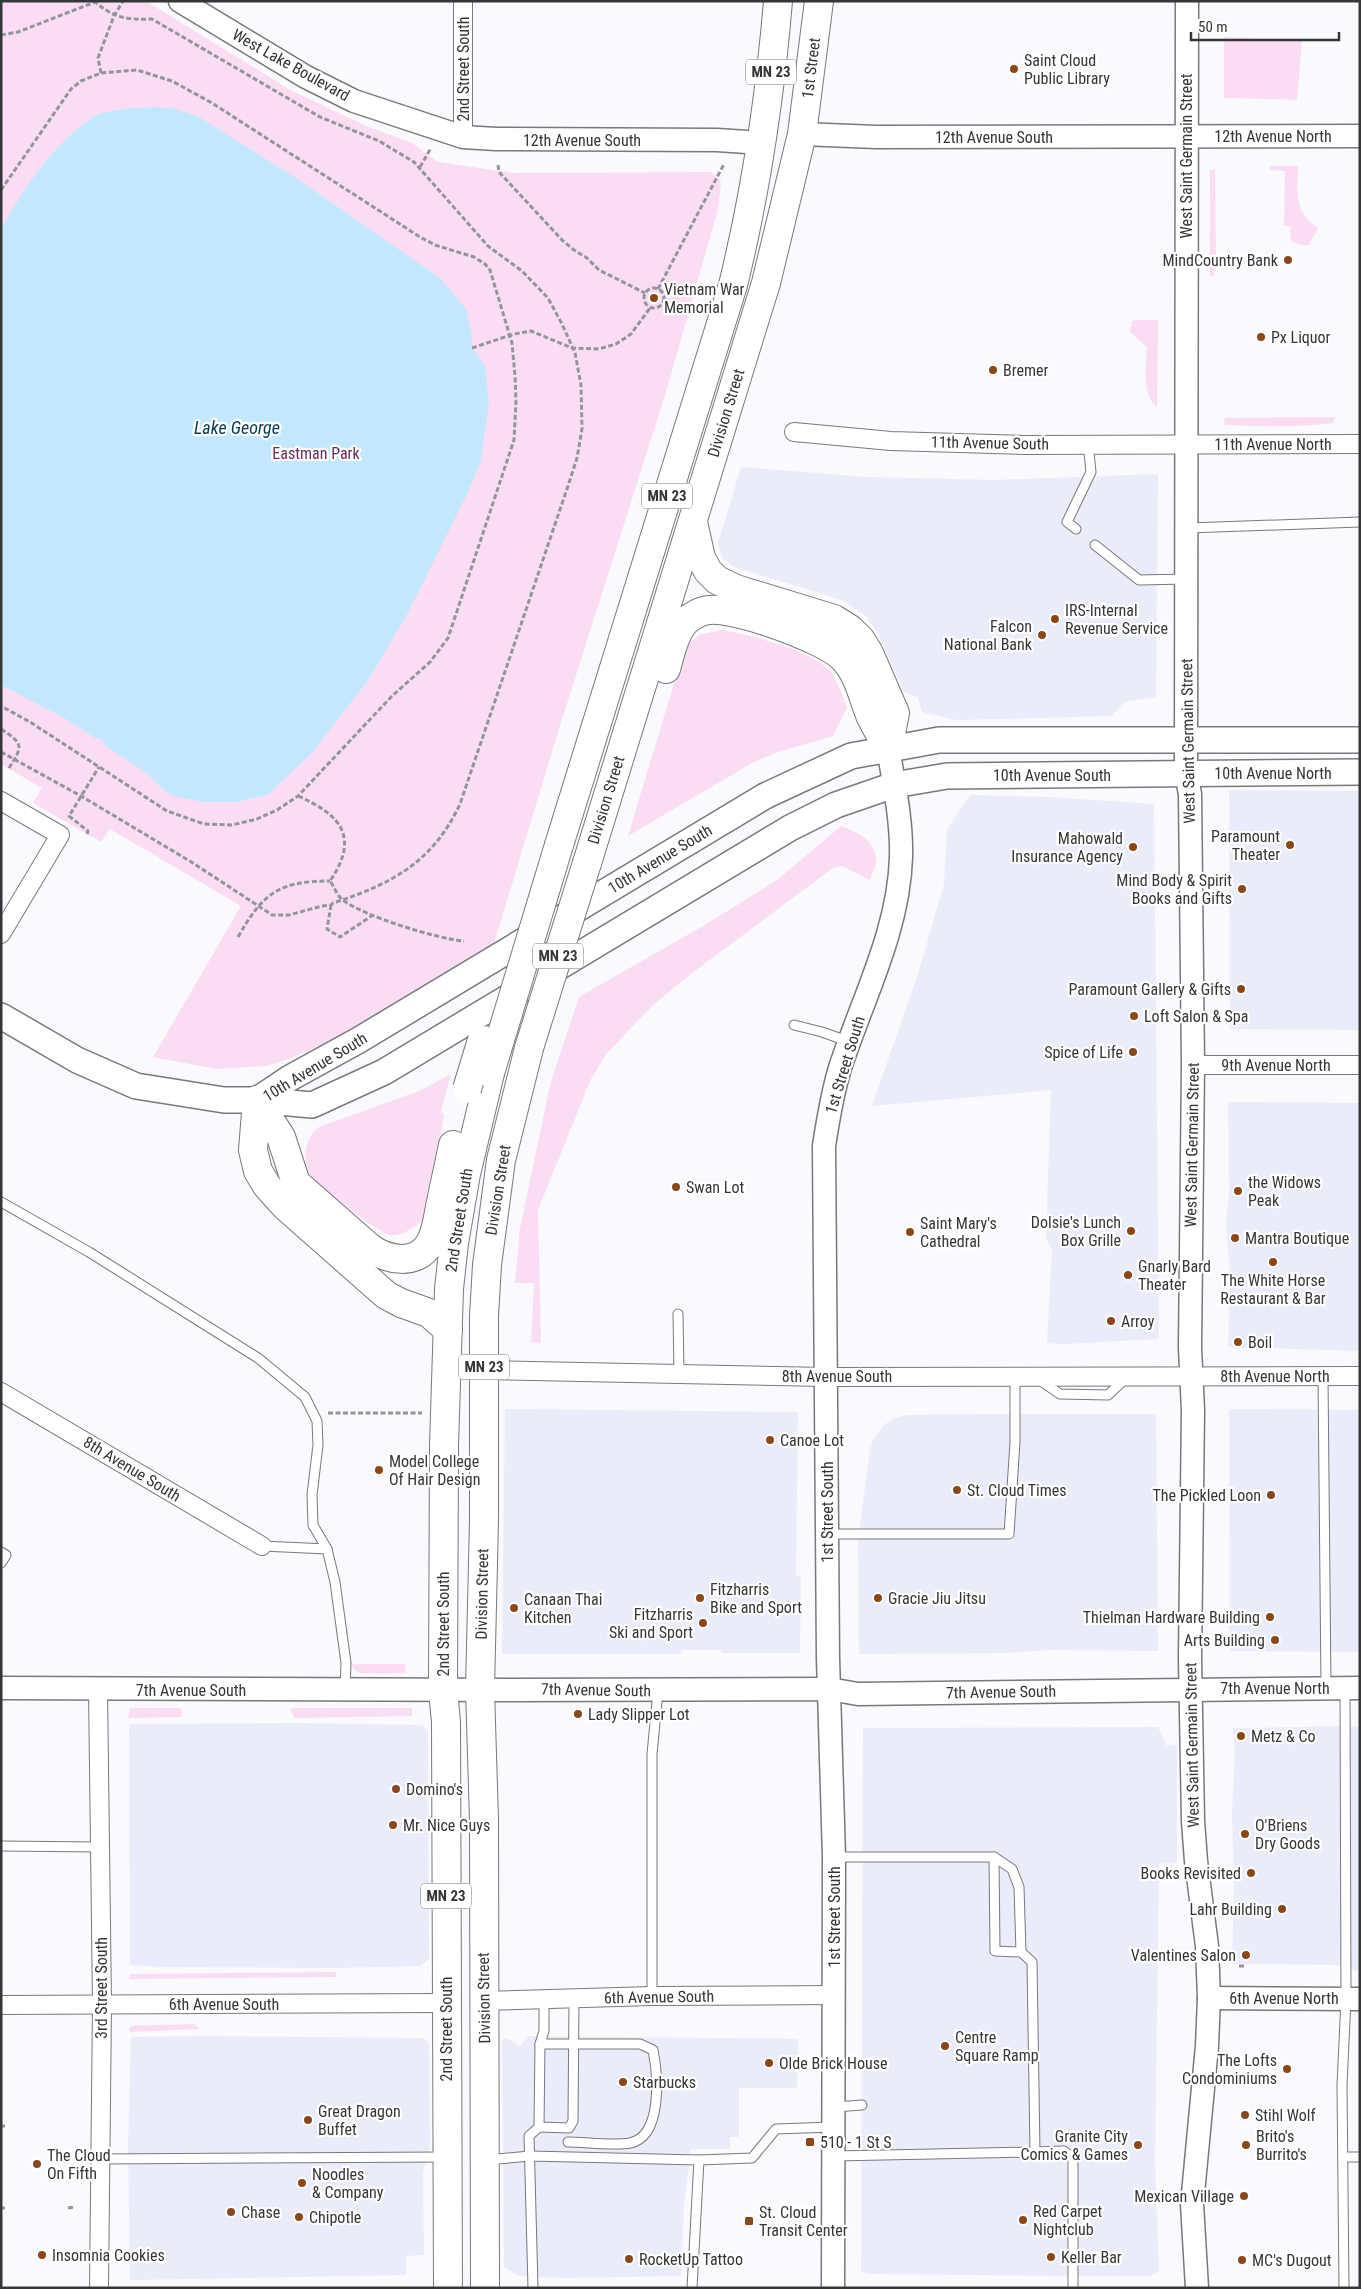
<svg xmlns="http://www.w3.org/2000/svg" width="1361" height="2289" viewBox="0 0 1361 2289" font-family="'Roboto Condensed',sans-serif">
	<rect width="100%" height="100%" fill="#f9f9fe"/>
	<!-- built -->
	<g fill="#ebecf9">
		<path d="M741 467 866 477 994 480 1158 474 1156 697 1124 702 1112 716 956 720 922 712 918 698 904 692 879 635 866 616 842 600 734 567 722 558 718 543Z"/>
		<path d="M1229 790 1360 791V1030L1230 1029Z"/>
		<path d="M970 795 1049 797 1154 804 1159 1339 1063 1344 1047 1343 1052 1250 1046 1237 1051 1090 872 1106 918 974 944 884 947 830Z"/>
		<path d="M1228 1102 1360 1103V1351L1228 1347 1230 1274 1226 1223 1229 1193Z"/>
		<path d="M505 1409 798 1412 796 1574 801 1578 800 1653H722L721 1650H681V1654H502Z"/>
		<path d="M1229 1409 1360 1410V1652L1230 1651Z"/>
		<path d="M995 1414H1156L1158 1651 1050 1650 1005 1653 859 1654 858 1541 870 1450 873 1439 885 1424 895 1418 907 1415Z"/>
		<path d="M297 1723 422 1725 428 1732 429 1959 420 1966 335 1968 164 1967 130 1965 129 1724Z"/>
		<path d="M1360 1726V1971L1350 1970 1339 1965 1232 1964 1234 1885 1232 1812 1235 1753 1233 1728Z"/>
		<path d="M1158 1727 1167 1746 1177 1745V1862L1159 1864 1155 2161 1159 2271 1151 2276H1067L869 2274 861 2272 863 1728Z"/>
		<path d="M203 2036 424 2038 429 2043 430 2146 423 2173 424 2255 406 2256V2275L130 2280 128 2149 131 2037Z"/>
		<path d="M529 2036 798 2039 797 2088H739V2137H730V2149H691L684 2204 681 2276 563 2278 519 2276 504 2267 502 2040 506 2038 520 2046Z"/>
	</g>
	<!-- green -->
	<g fill="#faddf2">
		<path d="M1 1H146L289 89 366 126 412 143 438 162 513 173 711 172 720 179 721 186 717 213 666 392 558 732 492 950 336 1039 288 1059 266 1066 216 1069 153 1057 241 906 110 829 101 842 33 803 42 788 1 764Z"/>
		<path d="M1224 37 1302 41 1297 100 1224 98Z"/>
		<path d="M1270 166H1298C1298 192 1293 212 1318 228L1309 245H1301L1291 241 1290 226H1284L1285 171 1270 170Z"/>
		<path d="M1215 169 1216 271H1212L1215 276H1210V170Z"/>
		<path d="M1138 320H1158L1157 407C1141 393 1146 366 1147 347L1130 332 1132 321Z"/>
		<path d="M1335 417 1333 423C1298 428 1261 426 1225 425L1224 418Z"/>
		<path d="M722 630C750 635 812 650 830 671 838 681 842 696 847 707L833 736 778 752 752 763 628 836 685 647 699 635Z"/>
		<path d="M841 826C857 832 876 840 876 861 876 867 871 875 870 880L842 866 833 868 692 973 653 1005 607 1053 591 1079 538 1210 541 1343 531 1342 534 1283H515L520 1228 551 1081 579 997 705 925 777 880Z"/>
		<path d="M451 1074 441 1111 444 1116 426 1216C420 1225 402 1237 390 1235 377 1232 322 1189 313 1178 301 1162 304 1138 319 1127L419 1091Z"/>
		<path d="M353 1664H405L406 1673H359L352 1667Z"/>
		<path d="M130 1708H181L182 1717 128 1718Z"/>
		<path d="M290 1708H412V1716L294 1718Z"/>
		<path d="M336 1972V1977L129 1979 130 1974Z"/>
		<path d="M194 2024 200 2029 130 2032 129 2029 131 2026Z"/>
	</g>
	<!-- water -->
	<path fill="#c3e8fe" d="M157 107 176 109 199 117 293 176 440 278 466 309 472 337V348L485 366 489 402 481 461 469 490 410 609 369 679 311 754 267 795 237 802H203L170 795 146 773 106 746 102 739 95 738 66 719 1 685V228C24 190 46 154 81 126 86 123 91 117 96 115 115 108 137 108 157 107Z"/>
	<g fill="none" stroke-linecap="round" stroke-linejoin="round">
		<!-- service casing -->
		<g stroke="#78787d" stroke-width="11">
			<g id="service">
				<path d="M1188 528 1360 522"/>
				<path d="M1076 529 1067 522 1091 472 1088 443"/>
				<path d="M1095 545 1139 580 1186 579"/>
				<path d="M794 1025 822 1032 850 1042"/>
				<path d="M1 1202 89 1252 258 1358 305 1397 317 1421 318 1445 312 1495 313 1525 327 1549 335 1582 346 1663 345 1688"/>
				<path d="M678 1314 679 1374"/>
				<path d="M1323 1376 1326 1688"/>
				<path d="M1038 1379 1060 1394 1108 1395 1126 1378"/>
				<path d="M827 1534H1009L1015 1442V1376"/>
				<path d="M262 1546 327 1549"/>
				<path d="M1 1552 6 1555 1 1563"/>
				<path d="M1 1846 99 1847"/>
				<path d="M834 1857H994L1012 1869 1019 1887 1021 1952"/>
				<path d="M652 1996V1754L658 1691"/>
				<path d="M544 2001V2031L540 2044 539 2127 569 2128 573 2121 574 1999"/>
				<path d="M540 2044H640L653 2050C658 2075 663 2136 630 2143 614 2146 585 2142 568 2142"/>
				<path d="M835 2107 862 2105"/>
				<path d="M1035 2152 1064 2151 1073 2158V2288"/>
				<path d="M834 2156 1035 2152 1032 1962 1021 1952 995 1951 994 1857"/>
				<path d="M1343 2157H1360"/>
				<path d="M100 2159 444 2157"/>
				<path d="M487 2160 530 2156 699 2160 752 2158 776 2129 833 2127"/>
				<path d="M533 2288 529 2136 539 2127"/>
				<path d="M692 2288 699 2160"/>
				<path d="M1344 2288 1342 2085 1346 1999 1345 1688"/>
			</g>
		</g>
		<!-- minor casing -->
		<g stroke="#78787d" stroke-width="20">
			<g id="minor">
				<path d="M463 137V1"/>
				<path d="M794 432 891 441 1024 445 1360 444"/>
				<path d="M1 801 60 835 1 934"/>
				<path d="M1193 1065H1360"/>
				<path d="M484 1370 826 1377 1360 1376"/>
				<path d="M1 1392 262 1546"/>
				<path d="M98 1689 102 2004 99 2288"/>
				<path d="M484 2001 652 1996 834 1995"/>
				<path d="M1 2005 446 2003"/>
			</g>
		</g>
		<!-- tertiary casing -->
		<g stroke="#78787d" stroke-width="25">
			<g id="tertiary">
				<path d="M180 1 306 77 354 101 463 137 496 139 717 140 762 143"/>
				<path d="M1187 1 1186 773 1190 794 1193 1065 1190 1348 1193 1410 1190 1658 1193 1821 1196 1861 1207 1946 1209 1998 1207 2046 1192 2204 1197 2288"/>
				<path d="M802 134 876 137 1360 136"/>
				<path d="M1 1688C277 1690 553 1691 829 1689L858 1694 1360 1688"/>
				<path d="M1209 1998 1360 1999"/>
				<path d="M833 2288 834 1857 828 1658 824 1146C828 1120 832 1094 840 1068 862 1000 899 931 901 857 902 821 894 784 888 748"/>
			</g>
		</g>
		<!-- secondary casing -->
		<g stroke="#78787d" stroke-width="28">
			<g id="secondary">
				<path d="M1 1016 77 1060 136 1086 224 1100H257L312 1105 384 1072 790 828 836 805 894 785 947 776 1360 772"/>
				<path d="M257 1100 290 1078 359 1040 765 796 851 756 939 740H1360"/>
			</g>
		</g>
		<!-- trunk casing -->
		<g stroke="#78787d" stroke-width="30">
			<g id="trunk">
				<path d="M693 522 701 558 708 571 717 580 736 589 834 619 850 629 861 640 869 653 895 713 888 748"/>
				<path d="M666 669C670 654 675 630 687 620 691 617 699 612 704 611 727 603 824 639 842 657 858 672 862 695 870 715 875 726 882 737 888 748"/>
				<path d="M559 845 733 285C756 191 770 97 778 1"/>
				<path d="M587 863 766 283 802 134 819 1"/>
				<path d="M257 1100 281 1137 296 1183 369 1247C386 1260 417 1267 430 1243 437 1231 438 1215 441 1202 445 1183 449 1164 453 1145"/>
				<path d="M257 1100 253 1150 258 1171 267 1186 285 1206 386 1295 401 1303 429 1313 448 1330"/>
				<path d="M448 2288 446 1722 443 1690 444 1445 449 1289 454 1243 466 1174 490 1073"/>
				<path d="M485 2288 484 1820 480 1689 484 1521V1316L487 1265 501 1160 529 1048"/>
			</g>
		</g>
		<!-- path -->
		<g stroke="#949598" stroke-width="3" stroke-dasharray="5 2.5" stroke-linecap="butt">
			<path d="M1 35 18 32 95 2"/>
			<path d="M101 73 98 58 114 16 123 1"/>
			<path d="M498 165 499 172 562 240 574 250 587 258 599 270 645 293"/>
			<path d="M420 167 431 148"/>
			<path d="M1 190 71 89 81 81 101 73 137 70 172 81 212 103 420 237 435 245 474 257 485 264 490 270 512 343 515 376 516 401 514 440 448 638 430 662 392 696 298 796 277 810 257 819 232 825 204 824 167 811 30 722 1 706"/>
			<circle cx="654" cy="298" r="10"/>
			<path d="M658 289 724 164"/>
			<path d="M472 348 514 334 531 331 572 348 599 349 616 344 631 334 650 308"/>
			<path d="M1 729C24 744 23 746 9 768"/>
			<path d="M1 752 81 796 193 863 272 915H289L322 906 331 905 333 903C392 884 433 862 460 804L568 486 577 458 582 429 581 385 575 353 562 324 548 298 522 271 488 246 414 162 379 141 320 117 152 19C128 20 113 18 94 1"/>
			<path d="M298 796C341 815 360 837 330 881 334 886 337 896 343 900 363 916 438 939 464 941"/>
			<path d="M87 834 88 831 69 816 99 767"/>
			<path d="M331 905 327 929 340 937 373 915"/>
			<path d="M238 937C263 893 279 881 330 881"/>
			<path d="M328 1413H422"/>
			<path d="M1239 1966H1245"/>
			<path d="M1 2126H5"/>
			<path d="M1 2208H5"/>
			<path d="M68 2208 75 2207"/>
		</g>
		<!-- service -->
		<use href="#service" stroke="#fff" stroke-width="9"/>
		<!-- minor -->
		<use href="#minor" stroke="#fff" stroke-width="18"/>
		<!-- tertiary -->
		<use href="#tertiary" stroke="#fff" stroke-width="22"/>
		<!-- secondary -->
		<use href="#secondary" stroke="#fff" stroke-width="25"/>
		<!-- trunk -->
		<use href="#trunk" stroke="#fff" stroke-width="28"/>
		<!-- trunk-bridge casing -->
		<g stroke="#78787d" stroke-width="30" stroke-linecap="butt">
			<g id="trunk-bridge">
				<path d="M529 1048 587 863"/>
				<path d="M490 1073 559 845"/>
				<path d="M467 1089 482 1040"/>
			</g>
		</g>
		<!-- trunk-bridge -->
		<use href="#trunk-bridge" stroke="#fff" stroke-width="28"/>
	</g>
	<!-- markers -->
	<g fill="#8a4719" stroke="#fff" stroke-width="2">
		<circle cx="1014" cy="69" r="5"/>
		<circle cx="1288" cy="260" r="5"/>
		<circle cx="654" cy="298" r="5"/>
		<circle cx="1261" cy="337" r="5"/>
		<circle cx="993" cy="370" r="5"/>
		<circle cx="1055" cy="619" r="5"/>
		<circle cx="1042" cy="635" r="5"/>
		<circle cx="1290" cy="845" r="5"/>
		<circle cx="1133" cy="847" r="5"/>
		<circle cx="1242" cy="889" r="5"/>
		<circle cx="1241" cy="989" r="5"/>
		<circle cx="1134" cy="1016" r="5"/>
		<circle cx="1133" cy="1052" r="5"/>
		<circle cx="676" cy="1187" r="5"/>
		<circle cx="1238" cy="1191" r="5"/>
		<circle cx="1131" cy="1231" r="5"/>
		<circle cx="910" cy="1232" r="5"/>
		<circle cx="1235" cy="1238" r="5"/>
		<circle cx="1273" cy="1262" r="5"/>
		<circle cx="1128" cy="1275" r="5"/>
		<circle cx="1111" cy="1321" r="5"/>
		<circle cx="1238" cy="1342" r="5"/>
		<circle cx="770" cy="1440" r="5"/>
		<circle cx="379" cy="1470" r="5"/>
		<circle cx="957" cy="1490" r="5"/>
		<circle cx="1271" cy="1495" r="5"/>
		<circle cx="700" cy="1598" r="5"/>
		<circle cx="878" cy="1598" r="5"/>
		<circle cx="514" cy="1608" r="5"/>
		<circle cx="1270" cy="1617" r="5"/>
		<circle cx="703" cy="1623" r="5"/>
		<circle cx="1275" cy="1640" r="5"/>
		<circle cx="578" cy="1714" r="5"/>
		<circle cx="1241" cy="1736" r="5"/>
		<circle cx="396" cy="1789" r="5"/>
		<circle cx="393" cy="1825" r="5"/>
		<circle cx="1245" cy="1834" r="5"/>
		<circle cx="1251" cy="1873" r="5"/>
		<circle cx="1282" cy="1909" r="5"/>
		<circle cx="1246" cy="1955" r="5"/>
		<circle cx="945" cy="2046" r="5"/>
		<circle cx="769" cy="2063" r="5"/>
		<circle cx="1287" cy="2069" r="5"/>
		<circle cx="623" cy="2082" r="5"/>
		<circle cx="1245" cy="2115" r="5"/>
		<circle cx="308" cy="2120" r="5"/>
		<rect x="805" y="2137" width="10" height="10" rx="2.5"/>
		<circle cx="1138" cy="2145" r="5"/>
		<circle cx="1246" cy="2145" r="5"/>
		<circle cx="37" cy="2164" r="5"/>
		<circle cx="302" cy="2183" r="5"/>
		<circle cx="1244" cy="2196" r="5"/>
		<circle cx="231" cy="2212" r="5"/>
		<circle cx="299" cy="2217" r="5"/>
		<circle cx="1023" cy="2220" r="5"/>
		<rect x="744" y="2216" width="10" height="10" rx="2.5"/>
		<circle cx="42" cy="2255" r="5"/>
		<circle cx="1051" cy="2257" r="5"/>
		<circle cx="629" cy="2259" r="5"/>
		<circle cx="1242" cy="2260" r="5"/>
	</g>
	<g text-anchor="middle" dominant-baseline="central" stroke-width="4.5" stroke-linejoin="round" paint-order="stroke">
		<!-- shield labels -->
		<g fill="#fff" stroke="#727274" stroke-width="1">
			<rect x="746" y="59.5" width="50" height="25" rx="4"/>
			<rect x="642" y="483.5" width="50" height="25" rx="4"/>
			<rect x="533" y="943.5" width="50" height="25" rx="4"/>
			<rect x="459" y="1354.5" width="50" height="25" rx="4"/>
			<rect x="421" y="1883.5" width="50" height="25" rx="4"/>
		</g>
		<g font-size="15" font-weight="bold" fill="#353638">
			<text x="771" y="72">MN 23</text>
			<text x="667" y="496">MN 23</text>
			<text x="558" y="956">MN 23</text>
			<text x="484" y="1367">MN 23</text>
			<text x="446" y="1896">MN 23</text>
		</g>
		<!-- poi labels -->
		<g font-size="16" fill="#353638" stroke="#fff" text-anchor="start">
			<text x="1024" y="60">Saint Cloud<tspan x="1024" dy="18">Public Library</tspan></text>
			<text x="1278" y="260" text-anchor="end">MindCountry Bank</text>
			<text x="664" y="289">Vietnam War<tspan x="664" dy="18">Memorial</tspan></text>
			<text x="1271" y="337">Px Liquor</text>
			<text x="1003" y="370">Bremer</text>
			<text x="1065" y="610">IRS-Internal<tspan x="1065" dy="18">Revenue Service</tspan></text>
			<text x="1032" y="626" text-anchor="end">Falcon<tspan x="1032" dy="18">National Bank</tspan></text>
			<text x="1280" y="836" text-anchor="end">Paramount<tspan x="1280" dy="18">Theater</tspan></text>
			<text x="1123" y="838" text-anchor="end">Mahowald<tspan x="1123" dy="18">Insurance Agency</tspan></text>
			<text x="1232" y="880" text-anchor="end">Mind Body &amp; Spirit<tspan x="1232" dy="18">Books and Gifts</tspan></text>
			<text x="1231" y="989" text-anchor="end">Paramount Gallery &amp; Gifts</text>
			<text x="1144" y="1016">Loft Salon &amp; Spa</text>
			<text x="1123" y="1052" text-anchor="end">Spice of Life</text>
			<text x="1248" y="1182">the Widows<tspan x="1248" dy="18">Peak</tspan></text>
			<text x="686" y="1187">Swan Lot</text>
			<text x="1121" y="1222" text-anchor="end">Dolsie's Lunch<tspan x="1121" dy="18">Box Grille</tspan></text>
			<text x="920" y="1223">Saint Mary's<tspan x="920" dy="18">Cathedral</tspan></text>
			<text x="1245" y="1238">Mantra Boutique</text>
			<text x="1138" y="1266">Gnarly Bard<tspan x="1138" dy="18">Theater</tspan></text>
			<text x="1273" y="1280" text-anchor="middle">The White Horse<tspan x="1273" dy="18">Restaurant &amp; Bar</tspan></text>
			<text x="1121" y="1321">Arroy</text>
			<text x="1248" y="1342">Boil</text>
			<text x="780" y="1440">Canoe Lot</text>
			<text x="389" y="1461">Model College<tspan x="389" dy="18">Of Hair Design</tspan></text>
			<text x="967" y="1490">St. Cloud Times</text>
			<text x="1261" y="1495" text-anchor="end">The Pickled Loon</text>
			<text x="710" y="1589">Fitzharris<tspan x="710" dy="18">Bike and Sport</tspan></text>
			<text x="888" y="1598">Gracie Jiu Jitsu</text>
			<text x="524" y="1599">Canaan Thai<tspan x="524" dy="18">Kitchen</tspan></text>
			<text x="693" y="1614" text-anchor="end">Fitzharris<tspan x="693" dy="18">Ski and Sport</tspan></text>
			<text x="1260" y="1617" text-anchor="end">Thielman Hardware Building</text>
			<text x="1265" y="1640" text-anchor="end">Arts Building</text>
			<text x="588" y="1714">Lady Slipper Lot</text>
			<text x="1251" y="1736">Metz &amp; Co</text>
			<text x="406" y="1789">Domino's</text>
			<text x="403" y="1825">Mr. Nice Guys</text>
			<text x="1255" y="1825">O'Briens<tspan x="1255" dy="18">Dry Goods</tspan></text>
			<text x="1241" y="1873" text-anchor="end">Books Revisited</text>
			<text x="1272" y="1909" text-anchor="end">Lahr Building</text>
			<text x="1236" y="1955" text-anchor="end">Valentines Salon</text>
			<text x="955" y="2037">Centre<tspan x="955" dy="18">Square Ramp</tspan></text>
			<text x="1277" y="2060" text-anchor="end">The Lofts<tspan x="1277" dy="18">Condominiums</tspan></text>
			<text x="779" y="2063">Olde Brick House</text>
			<text x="633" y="2082">Starbucks</text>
			<text x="318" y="2111">Great Dragon<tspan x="318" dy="18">Buffet</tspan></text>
			<text x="1255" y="2115">Stihl Wolf</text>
			<text x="1128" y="2136" text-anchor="end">Granite City<tspan x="1128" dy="18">Comics &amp; Games</tspan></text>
			<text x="1256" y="2136">Brito's<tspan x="1256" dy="18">Burrito's</tspan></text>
			<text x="820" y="2142">510 - 1 St S</text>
			<text x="47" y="2155">The Cloud<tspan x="47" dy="18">On Fifth</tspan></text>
			<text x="312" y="2174">Noodles<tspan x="312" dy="18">&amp; Company</tspan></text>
			<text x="1234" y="2196" text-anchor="end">Mexican Village</text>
			<text x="1033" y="2211">Red Carpet<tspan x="1033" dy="18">Nightclub</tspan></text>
			<text x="241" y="2212">Chase</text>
			<text x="759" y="2212">St. Cloud<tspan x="759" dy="18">Transit Center</tspan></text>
			<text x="309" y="2217">Chipotle</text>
			<text x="52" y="2255">Insomnia Cookies</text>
			<text x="1061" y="2257">Keller Bar</text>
			<text x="639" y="2259">RocketUp Tattoo</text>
			<text x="1252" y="2260">MC's Dugout</text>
		</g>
		<!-- street labels -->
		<g font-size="16" fill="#353638" stroke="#fff">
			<text transform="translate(291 65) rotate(29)">West Lake Boulevard</text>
			<text transform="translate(811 68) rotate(-83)">1st Street</text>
			<text transform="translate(463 69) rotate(-90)">2nd Street South</text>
			<text x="1273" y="136">12th Avenue North</text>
			<text x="994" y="137">12th Avenue South</text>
			<text x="582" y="140">12th Avenue South</text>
			<text transform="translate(1186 156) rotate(-90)">West Saint Germain Street</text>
			<text transform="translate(726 413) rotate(-73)">Division Street</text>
			<text transform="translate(990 443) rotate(1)">11th Avenue South</text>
			<text x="1273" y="444">11th Avenue North</text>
			<text transform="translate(1188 741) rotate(-91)">West Saint Germain Street</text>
			<text x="1273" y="773">10th Avenue North</text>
			<text x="1052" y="775">10th Avenue South</text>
			<text transform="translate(606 800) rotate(-73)">Division Street</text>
			<text transform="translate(660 859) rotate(-31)">10th Avenue South</text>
			<text transform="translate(845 1065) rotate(-73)">1st Street South</text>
			<text x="1276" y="1065">9th Avenue North</text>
			<text transform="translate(315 1067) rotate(-31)">10th Avenue South</text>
			<text transform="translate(1192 1145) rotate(-89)">West Saint Germain Street</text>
			<text transform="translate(498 1190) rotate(-81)">Division Street</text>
			<text transform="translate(459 1220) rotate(-81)">2nd Street South</text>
			<text x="837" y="1376">8th Avenue South</text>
			<text x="1275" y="1376">8th Avenue North</text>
			<text transform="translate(132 1469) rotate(31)">8th Avenue South</text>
			<text transform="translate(827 1512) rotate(-90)">1st Street South</text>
			<text transform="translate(482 1594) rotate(-89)">Division Street</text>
			<text transform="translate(443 1624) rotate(-90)">2nd Street South</text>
			<text x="1275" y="1688">7th Avenue North</text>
			<text x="191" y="1690">7th Avenue South</text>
			<text transform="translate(596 1690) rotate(1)">7th Avenue South</text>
			<text transform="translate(1001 1692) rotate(-1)">7th Avenue South</text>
			<text transform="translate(1192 1745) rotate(-91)">West Saint Germain Street</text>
			<text transform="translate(834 1917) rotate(-90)">1st Street South</text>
			<text transform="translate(101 1988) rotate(-90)">3rd Street South</text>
			<text transform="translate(659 1997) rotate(-1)">6th Avenue South</text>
			<text transform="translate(484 1998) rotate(-91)">Division Street</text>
			<text x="1284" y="1998">6th Avenue North</text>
			<text x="224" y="2004">6th Avenue South</text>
			<text transform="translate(446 2029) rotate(-90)">2nd Street South</text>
		</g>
		<!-- park labels -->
		<g font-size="16" fill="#6a2c5f" stroke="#fff">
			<text x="316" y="453">Eastman Park</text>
		</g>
		<!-- water labels -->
		<g font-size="18" font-style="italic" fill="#043a52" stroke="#fff">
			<text x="237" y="427">Lake George</text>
		</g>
	</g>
	<!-- border -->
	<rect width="1361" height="2289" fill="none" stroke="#353638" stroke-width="5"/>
	<!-- scale -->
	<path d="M1191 32v8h148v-8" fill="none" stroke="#353638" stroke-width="2.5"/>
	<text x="1198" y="32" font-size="15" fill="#353638" stroke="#ffffff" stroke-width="4" paint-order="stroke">50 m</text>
</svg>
